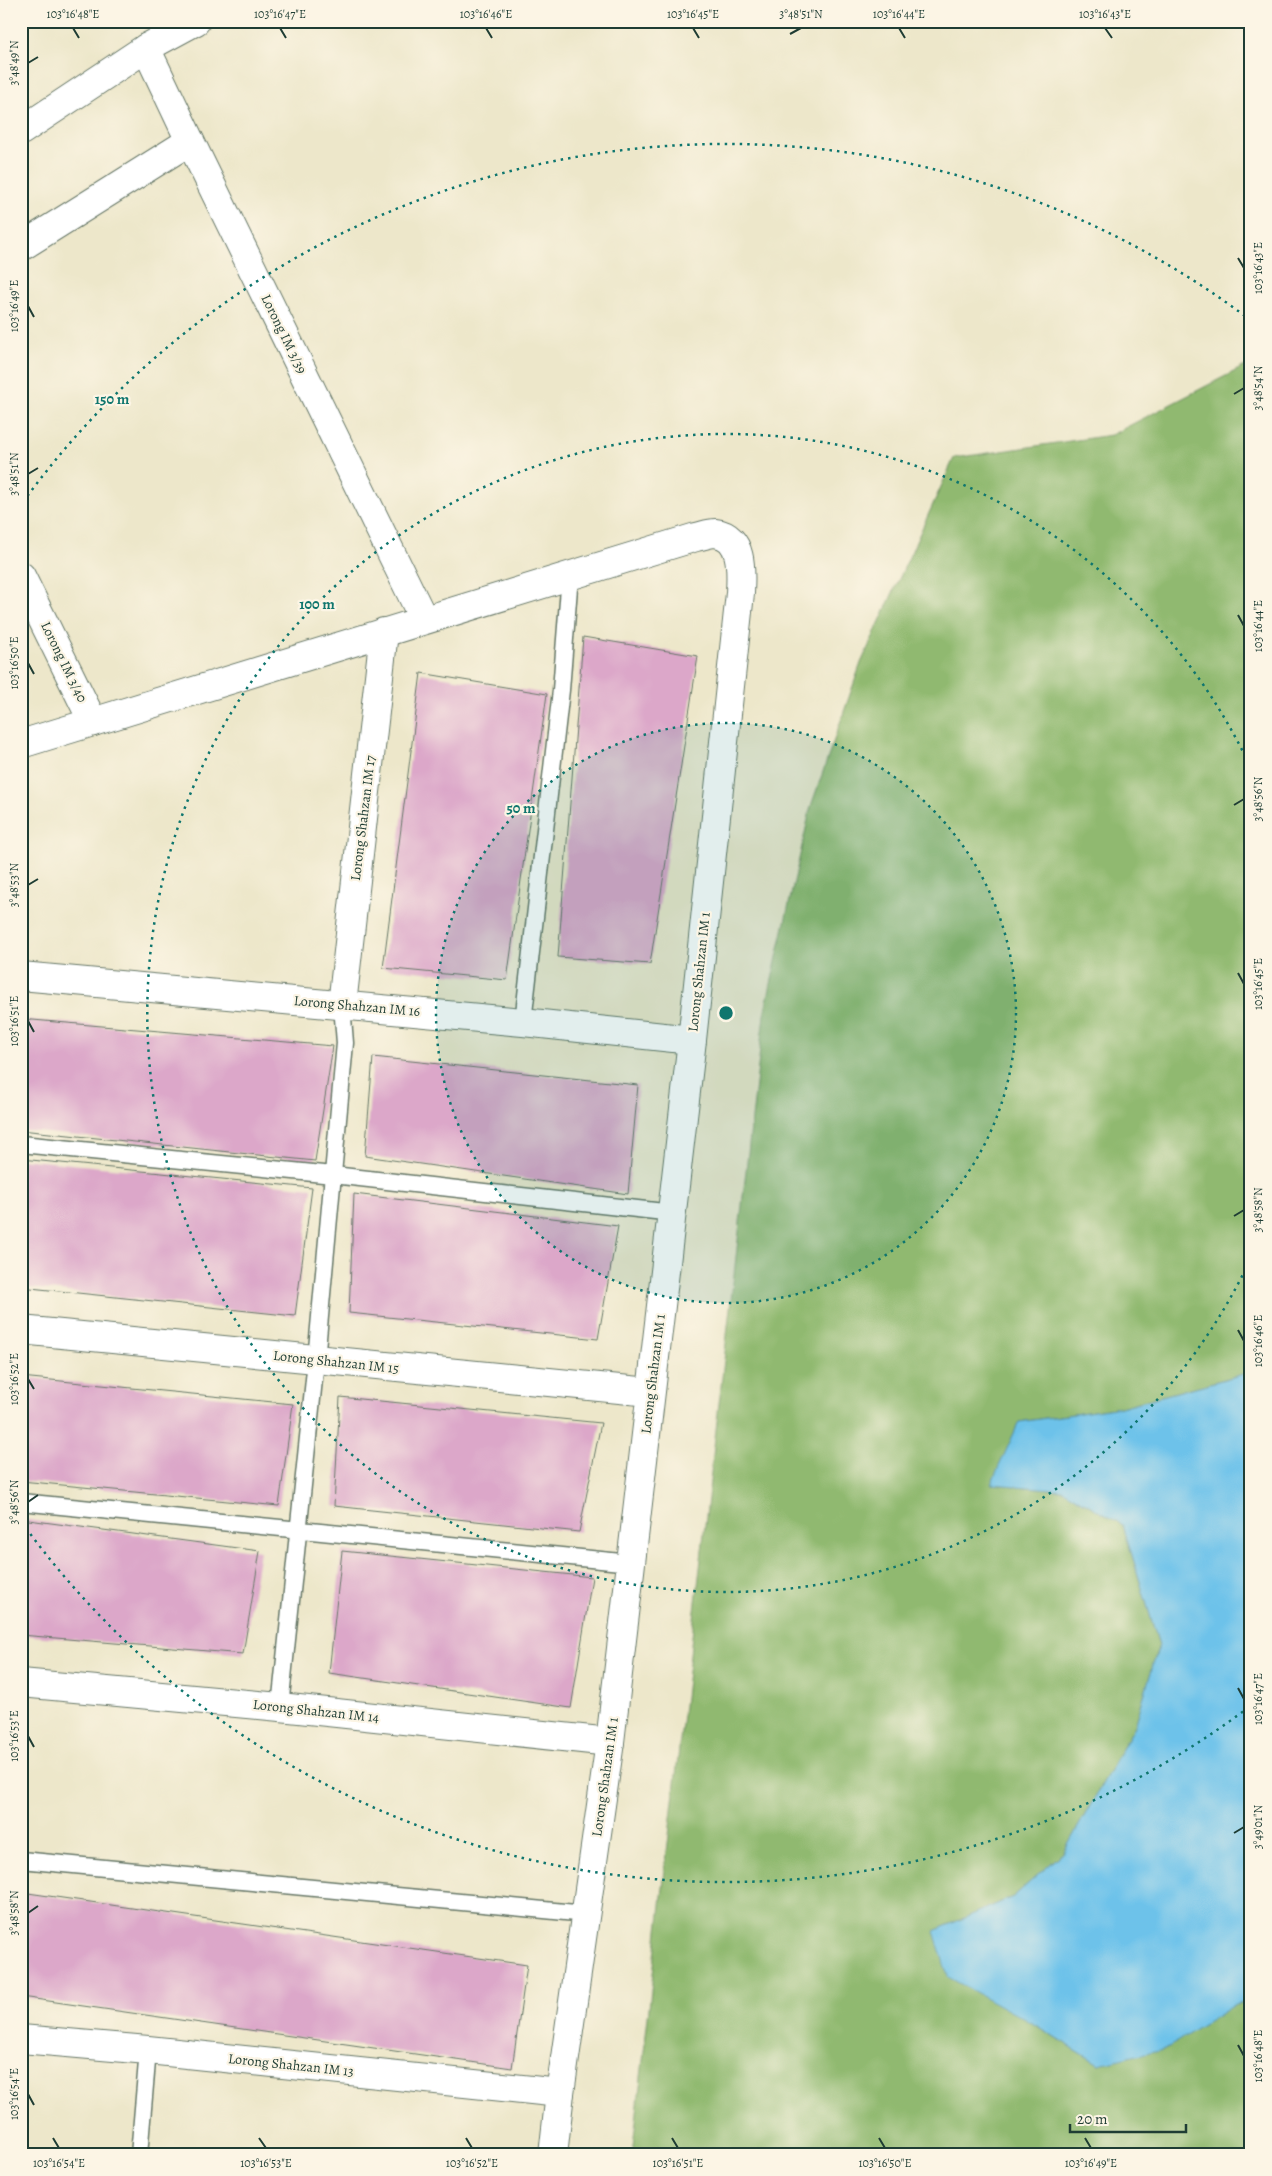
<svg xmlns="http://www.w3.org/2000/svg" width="1272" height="2176" viewBox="0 0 1272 2176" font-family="Alegreya,serif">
	<rect width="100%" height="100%" fill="#fcf5e5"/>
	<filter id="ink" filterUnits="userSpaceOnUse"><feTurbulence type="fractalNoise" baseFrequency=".02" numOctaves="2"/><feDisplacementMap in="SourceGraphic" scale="10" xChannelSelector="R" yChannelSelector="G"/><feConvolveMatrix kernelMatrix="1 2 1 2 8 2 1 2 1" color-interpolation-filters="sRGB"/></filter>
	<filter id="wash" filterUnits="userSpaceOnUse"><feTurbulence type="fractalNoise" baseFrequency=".0096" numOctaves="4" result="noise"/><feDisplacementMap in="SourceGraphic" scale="20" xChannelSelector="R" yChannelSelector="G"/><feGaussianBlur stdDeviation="1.12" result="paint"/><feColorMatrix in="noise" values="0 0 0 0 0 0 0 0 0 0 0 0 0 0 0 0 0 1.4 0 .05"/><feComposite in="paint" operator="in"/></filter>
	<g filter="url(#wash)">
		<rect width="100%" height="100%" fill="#ede7ca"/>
		<!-- forest -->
		<path fill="#90b970" stroke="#587b52" d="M1251 363V1372L1121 1407 1019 1422 992 1484 1063 1490 1123 1525 1159 1645 1135 1726 1064 1852 1013 1897 934 1931 1037 2026 1099 2064 1236 2004 1251 2000V2155H632L764 1015 811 806 861 663 954 458 1111 435Z"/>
		<!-- water -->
		<path fill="#6dc2ea" stroke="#46808f" d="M1251 1372V2000L1236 2004 1167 2048 1099 2064 1037 2026 948 1977 934 1931 1013 1897 1064 1852 1135 1726 1159 1645 1123 1525 1063 1490 991 1484 1019 1422 1121 1407Z"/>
		<g id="blocks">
			<!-- building -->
			<g fill="#dca7c9">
				<path d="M583 637 698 656 650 964 558 957Z"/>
				<path d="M421 673 547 694 507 980 383 968Z"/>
				<path d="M21 1019 333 1046 315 1161 21 1130Z"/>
				<path d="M373 1057 638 1085 628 1194 365 1156Z"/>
				<path d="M21 1159 312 1188 295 1316 21 1287Z"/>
				<path d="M354 1194 618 1226 598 1339 349 1313Z"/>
				<path d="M21 1377 293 1404 279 1506 21 1481Z"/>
				<path d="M340 1397 601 1423 579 1532 334 1506Z"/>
				<path d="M21 1519 260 1551 243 1654 21 1635Z"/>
				<path d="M342 1551 592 1577 571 1708 329 1673Z"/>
				<path d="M21 1892 527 1965 512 2068 21 1997Z"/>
			</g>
		</g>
	</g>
	<g filter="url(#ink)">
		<use href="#blocks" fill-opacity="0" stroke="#677868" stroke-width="1"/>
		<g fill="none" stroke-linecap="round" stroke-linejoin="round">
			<!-- service casing -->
			<g stroke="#677868" stroke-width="19">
				<g id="service">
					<path d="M523 1022 561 690 570 575"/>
					<path d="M21 1144 333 1175 673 1213"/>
					<path d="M21 1502 631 1563"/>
					<path d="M280 1707 316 1360 345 1043 342 1005"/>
					<path d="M21 1860 586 1914"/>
					<path d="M139 2155 148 2050"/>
				</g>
			</g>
			<!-- minor casing -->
			<g stroke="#677868" stroke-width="30">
				<g id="minor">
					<path d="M146 48 190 141 424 620"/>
					<path d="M21 131 146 48 196 21"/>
					<path d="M21 247 190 141"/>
					<path d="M21 576 93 722"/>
					<path d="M21 744 696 537C702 536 709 533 715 533 744 536 741 573 740 593L692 1040 631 1563 610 1742 560 2093 553 2155"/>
					<path d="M21 976 523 1022 692 1040"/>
					<path d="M342 1005 384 632"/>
					<path d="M21 1330 650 1392"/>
					<path d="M21 1683 280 1707 610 1742"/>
					<path d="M21 2039 148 2050 560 2093"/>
				</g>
			</g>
			<!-- service -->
			<use href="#service" stroke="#fff" stroke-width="16"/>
			<!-- minor -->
			<use href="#minor" stroke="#fff" stroke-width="28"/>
		</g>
	</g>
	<!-- ticks -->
	<path fill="none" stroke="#1f3d34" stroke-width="2" d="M73 28 79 38M280 28 286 38M486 28 492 38M693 28 699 38M899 28 905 38M1105 28 1112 38M790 34 801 28M28 63 38 57M1238 258 1244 268M28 306 34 317M1234 394 1244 388M28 474 38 468M1238 615 1244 626M28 663 34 674M1234 805 1244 799M28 885 38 879M1238 973 1244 984M28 1021 34 1032M1234 1216 1244 1210M1238 1330 1244 1341M28 1379 34 1389M28 1502 38 1495M1238 1688 1244 1699M28 1736 34 1747M1234 1833 1244 1827M28 1913 38 1906M1238 2045 1244 2056M28 2094 34 2105M53 2138 59 2148M259 2138 266 2148M466 2138 472 2148M672 2138 678 2148M879 2138 885 2148M1085 2138 1091 2148"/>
	<!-- distance rings -->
	<circle cx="726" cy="1013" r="290" fill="#0f766e" fill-opacity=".12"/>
	<g fill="none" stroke="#0f766e" stroke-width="2.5" stroke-dasharray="2.5 5">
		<circle cx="726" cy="1013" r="290"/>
		<path d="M1249 1262A579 579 0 1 1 1249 764"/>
		<path d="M1249 1707A869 869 0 0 1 23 1524M23 502A869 869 0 0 1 1249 319"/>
	</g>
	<g text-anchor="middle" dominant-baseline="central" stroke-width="4.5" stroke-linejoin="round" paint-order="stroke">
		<!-- street labels -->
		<g font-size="14" fill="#1f3d34" stroke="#fcf5e5">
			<text transform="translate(284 334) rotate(64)">Lorong IM 3/39</text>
			<text transform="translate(64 662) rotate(64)">Lorong IM 3/40</text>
			<text transform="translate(363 818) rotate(-83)">Lorong Shahzan IM 17</text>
			<text transform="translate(699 972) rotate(-84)">Lorong Shahzan IM 1</text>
			<text transform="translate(357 1006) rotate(5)">Lorong Shahzan IM 16</text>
			<text transform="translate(336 1362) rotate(6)">Lorong Shahzan IM 15</text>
			<text transform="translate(653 1374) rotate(-83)">Lorong Shahzan IM 1</text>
			<text transform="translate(316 1711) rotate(6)">Lorong Shahzan IM 14</text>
			<text transform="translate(605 1777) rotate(-82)">Lorong Shahzan IM 1</text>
			<text transform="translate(291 2065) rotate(6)">Lorong Shahzan IM 13</text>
		</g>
	</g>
	<circle cx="726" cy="1013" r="8" fill="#0f766e" stroke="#fcf5e5" stroke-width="2.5"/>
	<g font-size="15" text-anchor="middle" font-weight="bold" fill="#0f766e" stroke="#fcf5e5" stroke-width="4.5" stroke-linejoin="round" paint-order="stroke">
		<text x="112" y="404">150 m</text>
		<text x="317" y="609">100 m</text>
		<text x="521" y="813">50 m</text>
	</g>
	<!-- margin -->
	<rect width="1272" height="2176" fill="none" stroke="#fcf5e5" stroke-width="55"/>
	<!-- scale -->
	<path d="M1070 2124v8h116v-8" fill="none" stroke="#1f3d34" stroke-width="2.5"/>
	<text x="1077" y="2124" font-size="15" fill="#1f3d34" stroke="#fcf5e5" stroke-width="4" paint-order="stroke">20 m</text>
	<rect x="28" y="28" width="1216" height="2120" fill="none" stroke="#1f3d34" stroke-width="2"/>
	<g font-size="12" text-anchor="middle" fill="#1f3d34">
		<text x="73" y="18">103°16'48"E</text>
		<text x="280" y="18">103°16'47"E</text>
		<text x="486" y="18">103°16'46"E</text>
		<text x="693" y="18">103°16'45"E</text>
		<text x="801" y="18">3°48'51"N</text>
		<text x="899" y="18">103°16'44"E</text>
		<text x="1105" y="18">103°16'43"E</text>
		<text transform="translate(14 63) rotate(-90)" y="4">3°48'49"N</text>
		<text transform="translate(1258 268) rotate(-90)" y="4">103°16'43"E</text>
		<text transform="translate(14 306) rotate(-90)" y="4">103°16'49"E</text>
		<text transform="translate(1258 388) rotate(-90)" y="4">3°48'54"N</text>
		<text transform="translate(14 474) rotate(-90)" y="4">3°48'51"N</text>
		<text transform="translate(1258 626) rotate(-90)" y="4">103°16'44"E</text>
		<text transform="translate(14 663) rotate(-90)" y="4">103°16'50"E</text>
		<text transform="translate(1258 799) rotate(-90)" y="4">3°48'56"N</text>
		<text transform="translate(14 885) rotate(-90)" y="4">3°48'53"N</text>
		<text transform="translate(1258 984) rotate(-90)" y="4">103°16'45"E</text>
		<text transform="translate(14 1021) rotate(-90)" y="4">103°16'51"E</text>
		<text transform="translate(1258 1210) rotate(-90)" y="4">3°48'58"N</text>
		<text transform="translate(1258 1341) rotate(-90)" y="4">103°16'46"E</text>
		<text transform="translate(14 1379) rotate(-90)" y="4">103°16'52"E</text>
		<text transform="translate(14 1502) rotate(-90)" y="4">3°48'56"N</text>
		<text transform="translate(1258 1699) rotate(-90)" y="4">103°16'47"E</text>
		<text transform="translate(14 1736) rotate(-90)" y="4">103°16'53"E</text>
		<text transform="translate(1258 1827) rotate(-90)" y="4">3°49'01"N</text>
		<text transform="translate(14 1913) rotate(-90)" y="4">3°48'58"N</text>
		<text transform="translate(1258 2056) rotate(-90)" y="4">103°16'48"E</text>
		<text transform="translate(14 2094) rotate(-90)" y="4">103°16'54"E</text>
		<text x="59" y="2167">103°16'54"E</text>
		<text x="266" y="2167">103°16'53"E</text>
		<text x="472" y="2167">103°16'52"E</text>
		<text x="678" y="2167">103°16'51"E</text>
		<text x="885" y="2167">103°16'50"E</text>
		<text x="1091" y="2167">103°16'49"E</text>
	</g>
</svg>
